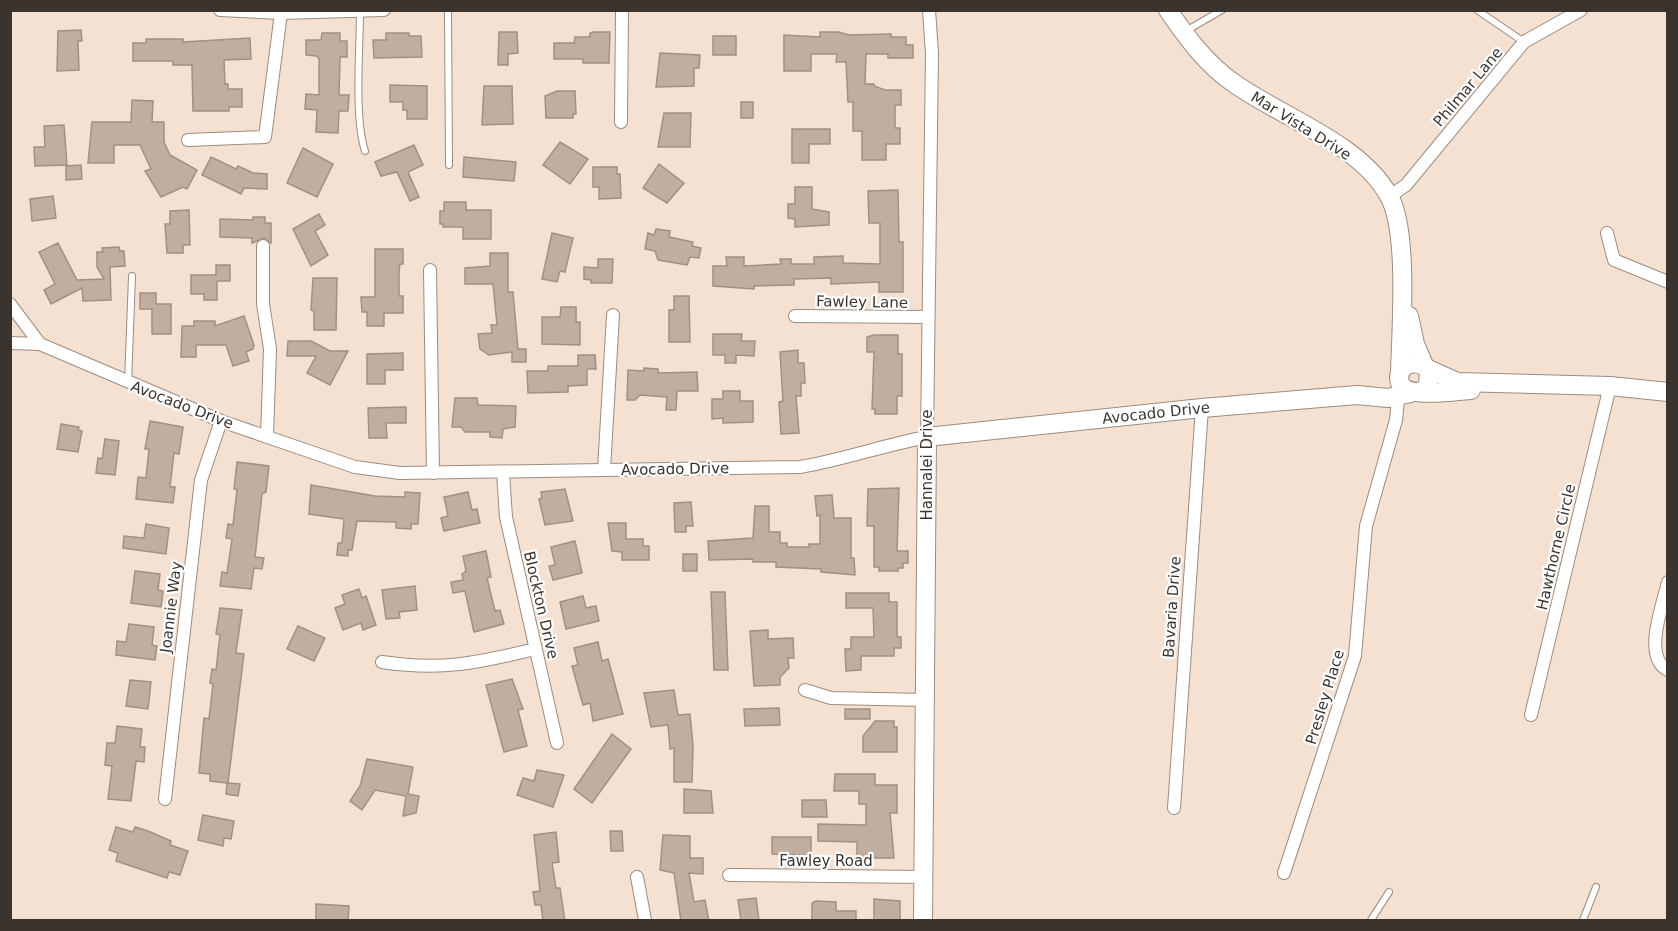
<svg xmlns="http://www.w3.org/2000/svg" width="1678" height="931" viewBox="0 0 1678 931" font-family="'DejaVu Sans',sans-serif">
	<rect width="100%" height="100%" fill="#f5e1d2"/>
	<!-- building -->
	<g fill="#c0aea0" stroke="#a29082" stroke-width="1.5">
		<path d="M81 30 82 41H78L79 70 57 71 58 31Z"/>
		<path d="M499 32H517L518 53 508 54V65H498Z"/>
		<path d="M594 32H610L609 63H583V59H554V43H574L575 37H590V33Z"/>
		<path d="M820 32H838L850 35 891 34V37H906V45H913V58H888V54H866L865 84H874V86L885 90H901V105H895V128H900V144H886V160H862V131H853V102H848L846 62H836L837 54H811V71H784V35L820 37Z"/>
		<path d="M322 33H340V41H347V57H340L339 95H349L348 111H339L338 133 316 132 317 110 305 109 306 94 319 95V59L317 56 306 55V40H321Z"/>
		<path d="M386 33H409V36H421L422 57 374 58 373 40H386Z"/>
		<rect x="713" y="36" width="23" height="19"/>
		<path d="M250 38 251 59 224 60 225 84H228V89H242V107H229V111H193L192 65H173V61H133V43H146V39H183V42Z"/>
		<path d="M660 53 700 55 699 68H694V86L656 87Z"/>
		<path d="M390 85 427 86V119H407V110H403V102H390Z"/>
		<path d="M484 86H512L513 124 482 125Z"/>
		<path d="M557 91H575L576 114H573V118H546L545 96Z"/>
		<path d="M132 100 153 101 152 122H164V142L170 155 197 170 187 189 183 187 161 197 145 171 151 169 140 145H114V163H88L92 122H131Z"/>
		<rect x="741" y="102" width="12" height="16"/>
		<path d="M664 113H691L690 147H658Z"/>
		<path d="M64 125 67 165 35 166 34 147H45L44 126Z"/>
		<path d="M792 129H830V144H809V163H792Z"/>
		<path d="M560 142 588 159 570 184 543 165Z"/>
		<path d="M414 145 423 165 408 172 419 197 410 201 397 172 381 176 375 162Z"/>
		<path d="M303 148 333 164 317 197 287 183Z"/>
		<path d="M211 157 236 169 238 166 253 173 267 174V189L244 188 241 194 202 175Z"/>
		<path d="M464 157 516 162 514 181 463 177Z"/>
		<path d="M659 164 684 183 667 203 643 188Z"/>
		<path d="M81 165 82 179 66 180V166Z"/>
		<path d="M593 167H617V174H620L621 198 599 199V187H593Z"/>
		<path d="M795 187H812V209L829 212V225L795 227V219L788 218V204H795Z"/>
		<path d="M898 190 899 242H903V292H879V282L831 284V278L794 279V285L754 286V289L713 286V266H727L726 257H744V266L781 264 780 259H791V264H814V257L843 256V263L880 264V223H869L868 191Z"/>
		<path d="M53 196 56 218 32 221 30 199Z"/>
		<path d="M444 202H466V210H491V239H463V227H443V224H440V211H444Z"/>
		<path d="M189 210 190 245H183V253H167L165 224H170V211Z"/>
		<path d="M319 214 325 225 315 231 328 255 311 266 293 229Z"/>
		<path d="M253 217H265V223H271V243L264 238 252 243V238L220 237V219L253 220Z"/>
		<path d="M656 229 670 231 669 237 693 242 692 246 701 248 699 258 690 257 687 265 658 260 655 251 645 249 648 233 654 235Z"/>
		<path d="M552 233 573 238 565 272 560 271 557 282 542 279Z"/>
		<path d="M58 243 77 280 104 279 97 267V252H103L102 248 119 247 120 251H124L125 266 110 267 111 300 83 301 82 288 51 304 44 290 55 284 39 252Z"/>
		<path d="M375 249H403V264H400L399 272V296H403V313H384V326H367V312H362L361 297H375Z"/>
		<path d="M490 253H508V292H513L518 349H526V362H512V352L489 355 480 349 478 334 492 333 491 325H497L493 284H465V268L490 266Z"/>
		<path d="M598 259H613L612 283H591V280L584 279V267L598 268Z"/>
		<path d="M216 265H230V281H217V300H204V294H191V275H216Z"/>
		<path d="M313 278H337L336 330H314V311L311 310Z"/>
		<path d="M140 293H156V304H171V334H152V309H140Z"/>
		<path d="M674 296H689L690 342H669V310H674Z"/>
		<path d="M561 307H576V322H580V345L542 344V317H560Z"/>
		<path d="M244 316 254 345 253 349 246 352 249 361 233 366 226 345H196V357H181L182 326H194V321H215V326Z"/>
		<path d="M713 334H742L741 341H755L754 356 736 355V363H725V355H713Z"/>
		<path d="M874 335H898V354H902V396H897V414H875V409H872L874 352H867V337Z"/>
		<path d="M288 341H311L330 351H348L330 385 307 373 316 356H287Z"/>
		<path d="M798 350V363H804L805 383H801V396H796L799 433 781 434 779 402 783 401 780 352Z"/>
		<path d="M403 353V370H385V384H367V354Z"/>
		<path d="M578 355H595L596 369H587V385L568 386V392L528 393 527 371H548V366H578Z"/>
		<path d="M644 368 658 369V373L697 372 698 391H677L676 410H666L667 397 640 395 635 400H627L628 370 644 371Z"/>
		<path d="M723 391H740V401H753V422L723 423V418L712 419V399H723Z"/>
		<path d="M455 398H477L478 405 516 406 515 427 503 429 502 438 490 437V432H465L461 427H452Z"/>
		<path d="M406 407V423H386L387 438H369L368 408Z"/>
		<path d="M150 421 183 427 179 454 174 453 170 487H175L173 503 136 499 138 477 146 478 149 449H145Z"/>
		<path d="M61 424 79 427 78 430 82 431 78 452 57 449Z"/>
		<path d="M105 439 119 441 115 475 96 473 98 458 102 459Z"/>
		<path d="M237 462 269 466 266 492 262 494 255 557 264 558 262 569 254 568 251 589 220 586 222 572 227 573 232 539 226 538 228 524 233 525 237 489H234Z"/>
		<path d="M311 485 375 496 405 497V492L420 493 418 524H411V529L396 528V522L357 521 352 550H348V556L337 555 338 543H342L344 519 309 514Z"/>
		<path d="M899 488 897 551H908V563H903V568H898V571H879V567H874V526H867L868 489Z"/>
		<path d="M565 489 573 521 545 525 539 499 542 498 541 492Z"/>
		<path d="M468 492 472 510 477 509 480 523 444 531 441 518 448 516 444 497Z"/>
		<path d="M832 495 834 518H851V558H854L855 575 821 572V569L776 567V562H753V559L709 560 708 541 753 538 755 506H769V532H780V543H787V547H809V544H820V515L817 516 815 496Z"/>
		<path d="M691 502 693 526H686V532H675L674 503Z"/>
		<path d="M608 523H626V539H643V546H649V560H622V552L612 551Z"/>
		<path d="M146 524 169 528 166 554 123 548 124 536 144 538Z"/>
		<path d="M575 541 582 573 553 580 549 566 555 565 551 547Z"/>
		<path d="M486 551 491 577 487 578 495 611 500 610 504 624 474 632 465 591 453 593 451 582 463 580 462 574 466 571 463 556Z"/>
		<rect x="683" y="554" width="14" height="17"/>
		<path d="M135 571 160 574 158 590 163 591 161 607 131 603Z"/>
		<path d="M415 586 417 610 399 612 400 618 386 619 382 590Z"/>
		<path d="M359 589 362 598 366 596 376 625 363 630 361 623 343 630 335 608 345 604 342 595Z"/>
		<path d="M711 592H725L728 670H714Z"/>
		<path d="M846 593H889V602H897V637H901V648H894V656H861V670L846 671 845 649H851V637H874L873 608H846Z"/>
		<path d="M583 596 586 608 596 606 599 621 566 629 560 602Z"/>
		<path d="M220 608 242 610 236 653 244 654 228 783 240 784 238 796 226 794 227 783 210 781V774L199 773 204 718 209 719 213 684 210 683 212 669 216 670 220 635 216 634Z"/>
		<path d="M129 624 154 627 152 645 157 646 155 660 116 655 117 641 126 642Z"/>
		<path d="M298 626 325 638 314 661 287 649Z"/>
		<path d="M768 630V639L793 638 794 658H788L789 668 780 677V685L754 686 750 631Z"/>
		<path d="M598 642 602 661 608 659 623 714 593 721 590 703 583 705 572 666 578 665 574 648Z"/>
		<path d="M512 679 523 709 518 710 527 746 504 752 486 685Z"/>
		<path d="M130 680 151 682 148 709 126 706Z"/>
		<path d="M674 690 678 715 690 714 693 746 692 782H674V748L670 749 668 725 651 727 644 693Z"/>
		<path d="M779 708 780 725 745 726 744 709Z"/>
		<rect x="845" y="709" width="25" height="10"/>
		<path d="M875 721H894V727H897V752H863V736Z"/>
		<path d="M117 726 142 729 140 747H145L144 762 136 761 131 801 108 799 112 766 105 765 107 743H115Z"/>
		<path d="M612 734 631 749 592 803 574 789Z"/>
		<path d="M367 759 413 767 408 794 419 796 416 813 403 816 406 796 375 790 362 810 350 801 360 786Z"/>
		<path d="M537 770 564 775 553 807 517 795 523 778 534 781Z"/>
		<path d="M835 774H875V785H897V813H890L894 858H857V842L818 841V824L866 825V804H859V791H834Z"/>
		<path d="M684 789 711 791 713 813H684Z"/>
		<path d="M802 800H826L827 817H802Z"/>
		<path d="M203 815 234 821 231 839 224 838 223 846 198 840Z"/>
		<path d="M116 827 133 832 135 827 148 831 171 841 170 845 188 851 180 875 169 872 167 878 116 861 118 853 109 850Z"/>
		<path d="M610 831H622L623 851H611Z"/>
		<path d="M556 832 559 862 552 863 556 888H560L565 921H543L541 905H535L533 892 540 891 534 835Z"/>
		<path d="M663 835 690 836V858H703V874L689 873 694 902 705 900 709 921H681L674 873 660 870Z"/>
		<path d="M772 837H811V855L772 854Z"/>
		<path d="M756 898 759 921H741L738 900Z"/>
		<path d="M874 899 900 901V921H874Z"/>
		<path d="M816 901 836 902V911H856V921H812V903Z"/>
		<path d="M316 904 349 906 348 921H316Z"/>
	</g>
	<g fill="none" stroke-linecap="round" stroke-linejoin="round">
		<!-- lane casing -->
		<g stroke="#9d8c7e" stroke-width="8">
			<g id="lane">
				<path d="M448 10 449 165"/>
				<path d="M1477 10 1524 42"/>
				<path d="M360 11C360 49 354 118 365 151"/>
				<path d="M1184 32 1222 10"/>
				<path d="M128 383 132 276"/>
				<path d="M1371 920 1389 892"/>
				<path d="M1583 920 1596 887"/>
			</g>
		</g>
		<!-- street casing -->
		<g stroke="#9d8c7e" stroke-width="14">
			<g id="street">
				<path d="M220 10 281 13 384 10"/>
				<path d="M621 122 622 10"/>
				<path d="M188 140 265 137 281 13"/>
				<path d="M1390 196 1406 185 1524 42 1581 10"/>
				<path d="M1607 233 1614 260 1668 282"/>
				<path d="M263 246V304L270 349 267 436"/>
				<path d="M430 270 433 473"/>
				<path d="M10 304 40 344"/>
				<path d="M795 316 928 317"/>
				<path d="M10 343 40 344 221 421 355 467 400 473 800 467C843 460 884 445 927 437L932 53 929 10"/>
				<path d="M604 470 613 315"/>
				<path d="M503 473 506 517 557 743"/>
				<path d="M1668 582C1663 604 1642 658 1668 670"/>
				<path d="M382 662C441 671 478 663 535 649"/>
				<path d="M805 690 831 698 925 700"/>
				<path d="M1531 715 1610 386"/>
				<path d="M165 799 201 480 221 421"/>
				<path d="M1174 808 1202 408"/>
				<path d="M1284 873 1355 656 1366 526 1396 420 1399 390"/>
				<path d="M729 875 924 877"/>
				<path d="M637 877 645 920"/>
			</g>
		</g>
		<!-- secondary casing -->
		<g stroke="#9d8c7e" stroke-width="20">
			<g id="secondary">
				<path d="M1168 10C1187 38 1207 65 1235 84 1282 117 1361 144 1389 196 1409 231 1401 331 1400 373"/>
				<path d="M1409 316 1415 344 1424 365"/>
				<path d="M1428 369 1457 382 1610 386 1668 392"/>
				<path d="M1421 392 1428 386 1429 371C1419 357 1394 364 1400 383 1406 399 1455 391 1471 390"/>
				<path d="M923 920 927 437 1202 408 1357 395 1388 398 1411 393"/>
			</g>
		</g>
		<!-- lane -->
		<use href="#lane" stroke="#fff" stroke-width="6"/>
		<!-- street -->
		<use href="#street" stroke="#fff" stroke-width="12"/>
		<!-- secondary -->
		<use href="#secondary" stroke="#fff" stroke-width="18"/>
	</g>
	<g text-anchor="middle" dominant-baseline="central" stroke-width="4.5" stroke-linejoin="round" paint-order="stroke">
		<!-- street labels -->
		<g font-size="15" fill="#3b342e" stroke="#fff">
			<text transform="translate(1468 87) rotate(-50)">Philmar Lane</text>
			<text transform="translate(1301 126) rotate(32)">Mar Vista Drive</text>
			<text transform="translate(862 302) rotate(1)">Fawley Lane</text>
			<text transform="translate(182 405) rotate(21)">Avocado Drive</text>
			<text transform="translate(1156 413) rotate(-6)">Avocado Drive</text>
			<text transform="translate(927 465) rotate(-90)">Hannalei Drive</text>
			<text transform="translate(675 469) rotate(-1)">Avocado Drive</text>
			<text transform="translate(1556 547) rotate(-77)">Hawthorne Circle</text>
			<text transform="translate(541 605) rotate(77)">Blockton Drive</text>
			<text transform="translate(171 607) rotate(-83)">Joannie Way</text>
			<text transform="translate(1172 607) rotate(-86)">Bavaria Drive</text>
			<text transform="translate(1325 697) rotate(-73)">Presley Place</text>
			<text x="826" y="861">Fawley Road</text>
		</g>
	</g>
	<!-- border -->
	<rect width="1678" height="931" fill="none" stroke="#3b342e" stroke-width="24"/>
</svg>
